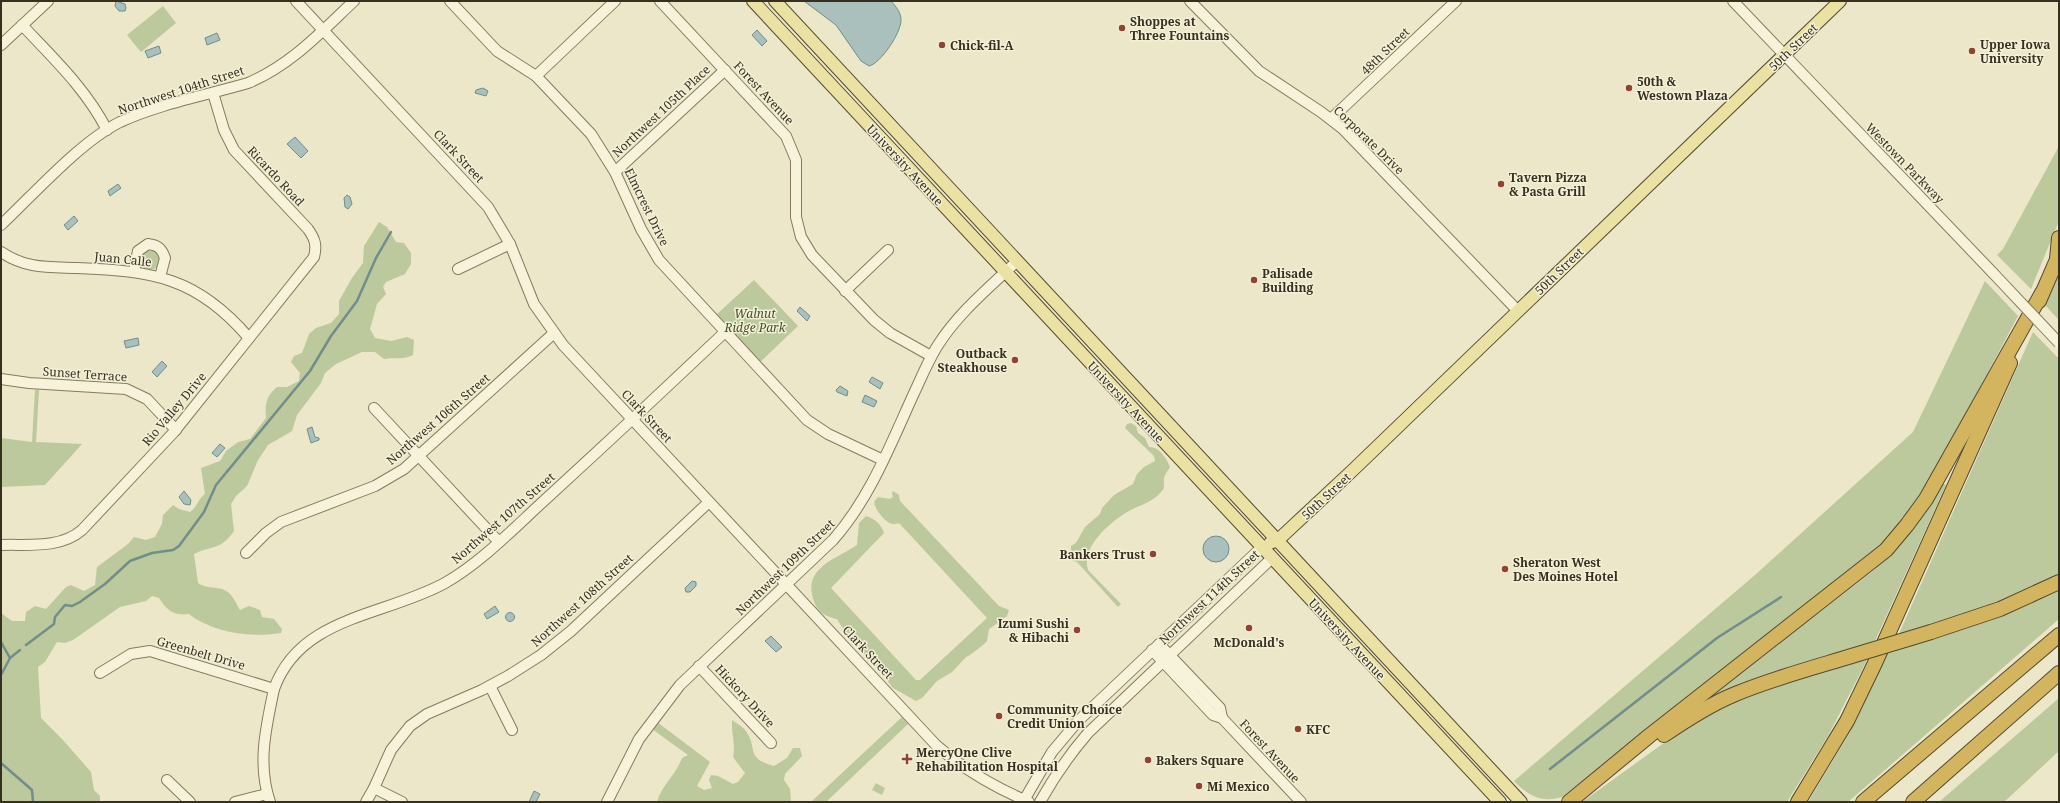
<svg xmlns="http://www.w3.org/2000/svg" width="2060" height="803" viewBox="0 0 2060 803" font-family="'Noto Serif',serif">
	<rect width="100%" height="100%" fill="#ebe7c8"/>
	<!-- green -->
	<g fill="#bcc99c">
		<path d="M163 6 176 23 141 52 127 35Z"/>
		<path d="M2059 146V221L2031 289 1997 255 2003 249Z"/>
		<path d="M379 222 387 227 396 242 404 243 411 253V264L405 274 386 282 383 287 386 294 377 304 370 329 375 338 391 341 407 337 414 340 413 355C403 360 394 357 384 359L375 352H362L336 364 325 373 321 383 297 415 292 431 268 445 258 460 247 486 236 496 231 504 234 531C220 551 212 545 194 554L198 583C207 590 222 585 230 594 234 598 237 605 240 610L249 606 260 610 262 617 274 619 282 629 281 633C251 638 213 633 189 614 173 616 167 610 159 598L152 596 146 601 120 607 73 640 65 643 57 642 45 662 38 667 41 718 62 739 91 772 94 790 100 796V802H1V613L12 621H25L26 612 35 606 46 609 66 587 71 585 84 591 95 585 97 567 128 544 134 537 146 540 155 537 162 524 163 515 173 505 179 509 190 512C198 506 197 500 205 494L201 468 220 461 226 451 238 442 250 439 266 418C265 404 266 396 277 387H287L299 381 300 373 291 362 294 356 302 353 309 334 316 328 331 323 339 314V301L352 278 363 263 364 246Z"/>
		<circle cx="150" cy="260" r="10"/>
		<path d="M2059 274V320L2045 305Z"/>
		<path d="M754 280 798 326 759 363 715 316Z"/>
		<path d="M1985 281 2018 316 1925 490 1894 533 1874 553 1562 797C1543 803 1528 796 1514 781L1755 575 1913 432Z"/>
		<path d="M2033 332 2059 359V579L2016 599 1898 636Z"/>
		<path d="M35 390H39L36 442 82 444 45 485 1 487V438L32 442Z"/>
		<path d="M1131 423 1136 426 1138 433 1145 438 1149 447C1160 447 1166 458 1170 467 1168 470 1165 474 1164 478 1163 484 1166 487 1161 492 1152 503 1139 505 1127 512 1109 523 1081 547 1088 570L1121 604 1118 607 1077 562 1070 560 1071 546 1076 543 1085 527 1100 514 1102 508 1114 495 1133 484 1137 474 1144 467 1155 461 1154 456 1125 428 1127 424Z"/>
		<path d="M1942 483 1946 485 1874 643 1753 680 1708 699 1873 571 1915 526Z"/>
		<path d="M893 491 899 495 900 501 999 606 1009 610 1007 616 989 629 987 641 983 645 970 655 966 657 952 672 937 681 922 698 916 701 893 688 874 663 866 658 859 645 843 629 837 619C827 617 819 613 815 604 800 568 835 560 857 545L859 523 866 516C875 519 881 524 884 533L831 588 916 680H920L987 618 900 524C898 523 896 524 893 524 885 523 875 509 874 502L878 497 890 499 893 497 892 493Z"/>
		<path d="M2059 585V619L1848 802H1808L1849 734 1889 650Z"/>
		<path d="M1869 656 1828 736 1787 802H1582L1686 727 1733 701Z"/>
		<path d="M2059 698V751L2004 802H1939Z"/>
		<path d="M902 717 908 724 826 802H811Z"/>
		<path d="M732 720C736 723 742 726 745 730 759 748 744 758 774 766L787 758 793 748H800L802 756 785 774 784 780 790 789 791 802H657C661 786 676 775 682 758L688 755 652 729 657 722 710 762 697 786 704 790 712 788 709 780 711 775 718 776 733 784 738 782 745 773 733 757C736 745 731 734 732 720Z"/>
		<path d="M876 783 885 788 882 795 872 790Z"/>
	</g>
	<!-- water -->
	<g fill="#a9c0bd" stroke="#708e8b">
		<path d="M116 1 125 4 126 8 125 11H119L115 6Z"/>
		<path d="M804 1H891C896 7 901 12 901 20 901 33 881 63 869 66L861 61 836 25Z"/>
		<path d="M757 30 767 41 762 46 752 35Z"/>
		<path d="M217 33 220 40 207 45 205 38Z"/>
		<path d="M159 46 161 53 148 58 145 51Z"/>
		<path d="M483 88 488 91 486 96 475 93 476 90Z"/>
		<path d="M295 137 308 151 301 158 287 144Z"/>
		<path d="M118 184 121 188 110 196 108 191Z"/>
		<path d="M347 195 350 197 352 204 348 209 345 207 344 198Z"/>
		<path d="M74 216 78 221 68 230 64 225Z"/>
		<path d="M800 307 810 316 807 321 797 311Z"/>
		<path d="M138 338 139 345 126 348 124 341Z"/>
		<path d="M162 361 167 366 157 377 152 372Z"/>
		<path d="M872 377 883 383 880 389 869 382Z"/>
		<path d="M840 386 848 391 847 396 837 392 836 390Z"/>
		<path d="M865 395 877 401 874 407 862 402Z"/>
		<path d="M312 427 315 437 319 438V440L311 443 307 429Z"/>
		<path d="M220 444 225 448 217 457 212 453Z"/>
		<path d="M184 491 191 500 190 505 184 504 179 497Z"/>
		<circle cx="1216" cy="549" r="13"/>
		<path d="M692 581 696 582V586L690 592H686L685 588Z"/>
		<path d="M495 606 499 612 487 619 484 614Z"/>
		<circle cx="510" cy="617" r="4.5"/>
		<path d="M771 636 782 647 776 652 765 641Z"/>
		<path d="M534 791 540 794 536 802H529Z"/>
	</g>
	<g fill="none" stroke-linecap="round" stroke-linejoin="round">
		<!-- stream -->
		<g stroke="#708e8b" stroke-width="2.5">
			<path d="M1 642 10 658"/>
			<path d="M26 645 54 624 55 617 65 605 72 606 80 602 105 584 130 561 152 553 173 550 179 546 204 512 216 485 310 371 331 336 357 301 376 258 391 232"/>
			<path d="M1 675 10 658 20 650"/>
			<path d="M1 763 32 790 33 802"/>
			<path d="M1550 769 1717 638 1781 597"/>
		</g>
		<!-- minor casing -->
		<g stroke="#867a5e" stroke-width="12">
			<g id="minor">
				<path d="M296 1 488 207 510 244 534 304 563 345 936 745C964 770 994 787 1029 802"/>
				<path d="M450 1 497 51 536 76 591 134 615 172 641 229 659 260 807 420 828 434 883 460"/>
				<path d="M660 1 786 136 796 160V217L801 237 812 255 874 320 890 333 931 356"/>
				<path d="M1190 1 1259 71 1321 112 1343 129 1518 311"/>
				<path d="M1733 1 1993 273"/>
				<path d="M22 25C54 59 86 89 107 130"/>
				<path d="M1 45 48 1"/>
				<path d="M536 76 615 1"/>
				<path d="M1331 119 1456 1"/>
				<path d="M615 172 725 70"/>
				<path d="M1 225C35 193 80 142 120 122 159 104 207 95 248 83 291 65 321 32 354 1"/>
				<path d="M1 252C26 269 48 267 77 268 153 271 197 277 249 338"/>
				<path d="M458 269 510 244"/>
				<path d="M134 271 138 251 148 244C158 245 162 249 165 258L160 277"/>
				<path d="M845 291 888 250"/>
				<path d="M1 379 29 383 126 389 147 399 176 430"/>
				<path d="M374 408 499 542"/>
				<path d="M1 545C28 544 60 549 82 530L174 432 314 257C317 245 315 239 308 229L234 150 224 130 213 93"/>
				<path d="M246 553 266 533 281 522 375 486 404 469 554 333"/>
				<path d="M1159 644 1220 708 1222 718"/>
				<path d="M1152 650 1213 715 1222 718 1301 802"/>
				<path d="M699 666 771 743"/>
				<path d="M100 673 131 654 150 651 274 689"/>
				<path d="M490 686 512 730"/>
				<path d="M167 780 190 802"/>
				<path d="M374 788 402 802"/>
				<path d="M235 802 267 794"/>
				<path d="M270 802C257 764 266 727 274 689 300 616 385 616 445 583 483 561 515 527 547 498 607 443 666 388 725 332"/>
				<path d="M366 802 374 788 391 750 410 726 427 714 482 690 508 676 541 655 571 631 709 502"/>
				<path d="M607 802 639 739 680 685 833 540C871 497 891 443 915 391 922 376 929 359 938 345 959 312 989 288 1017 261"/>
				<path d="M1023 802 1052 752 1078 721 1262 547"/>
				<path d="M1040 802C1054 777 1069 755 1088 733L1272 558"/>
			</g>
		</g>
		<!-- major casing -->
		<g stroke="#544832" stroke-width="14">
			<g id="major">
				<path d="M753 1 1500 802"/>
				<path d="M775 1 1521 802"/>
				<path d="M1270 543 1278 540 1353 470 1840 1"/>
			</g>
		</g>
		<!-- highway casing -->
		<g stroke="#544832" stroke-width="16">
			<g id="highway">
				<path d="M2057 259 2059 238"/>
				<path d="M2039 301 2059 255"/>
				<path d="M1931 632 2000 609 2059 582"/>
				<path d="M1664 735C1686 720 1709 705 1733 695 1766 681 1801 671 1835 661"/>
				<path d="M1569 802 1649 736 1886 550 1907 525 1926 499 2042 293"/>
				<path d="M1798 802 1847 721 1875 663 2010 363"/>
				<path d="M1863 802 2059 635"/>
				<path d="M1913 802 2059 673"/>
			</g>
		</g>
		<!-- minor -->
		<use href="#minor" stroke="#f7f3db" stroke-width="10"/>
		<!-- major -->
		<use href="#major" stroke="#ebe1a3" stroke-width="12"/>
		<!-- highway -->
		<use href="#highway" stroke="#d3b560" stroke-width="14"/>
		<!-- minor-bridge casing -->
		<g stroke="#867a5e" stroke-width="12" stroke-linecap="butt">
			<path id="minor-bridge" d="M1993 273 2059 343"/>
		</g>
		<!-- highway-bridge casing -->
		<g stroke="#544832" stroke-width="16" stroke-linecap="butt">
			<path id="highway-bridge" d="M1835 661 1931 632"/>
		</g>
		<!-- minor-bridge -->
		<use href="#minor-bridge" stroke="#f7f3db" stroke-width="10"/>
		<!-- highway-bridge -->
		<use href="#highway-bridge" stroke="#d3b560" stroke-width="14"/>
	</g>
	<!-- markers -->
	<g fill="#904233" stroke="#f3f0d7" stroke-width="1.5">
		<circle cx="1122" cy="28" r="4"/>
		<circle cx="942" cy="45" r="4"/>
		<circle cx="1972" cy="51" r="4"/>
		<circle cx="1629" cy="88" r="4"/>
		<circle cx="1501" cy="184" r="4"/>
		<circle cx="1254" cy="280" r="4"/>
		<circle cx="1015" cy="360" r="4"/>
		<circle cx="1153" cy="554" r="4"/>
		<circle cx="1505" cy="569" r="4"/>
		<circle cx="1249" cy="628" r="4"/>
		<circle cx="1077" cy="630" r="4"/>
		<circle cx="999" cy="716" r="4"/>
		<circle cx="1298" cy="729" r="4"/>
		<path d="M905 753h4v4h4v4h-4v4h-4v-4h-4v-4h4z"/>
		<circle cx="1148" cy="760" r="4"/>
		<circle cx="1199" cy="786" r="4"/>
	</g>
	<g text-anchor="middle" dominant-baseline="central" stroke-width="3" stroke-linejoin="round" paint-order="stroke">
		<!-- poi labels -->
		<g font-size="12" font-weight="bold" fill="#373021" stroke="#f3f0d7" text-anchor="start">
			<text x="1130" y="21">Shoppes at<tspan x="1130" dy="14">Three Fountains</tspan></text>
			<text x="1980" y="44">Upper Iowa<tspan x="1980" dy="14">University</tspan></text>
			<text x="950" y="45">Chick-fil-A</text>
			<text x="1637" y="81">50th &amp;<tspan x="1637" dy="14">Westown Plaza</tspan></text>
			<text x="1509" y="177">Tavern Pizza<tspan x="1509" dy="14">&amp; Pasta Grill</tspan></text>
			<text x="1262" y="273">Palisade<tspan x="1262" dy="14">Building</tspan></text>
			<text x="1007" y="353" text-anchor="end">Outback<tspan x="1007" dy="14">Steakhouse</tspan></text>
			<text x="1145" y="554" text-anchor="end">Bankers Trust</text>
			<text x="1513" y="562">Sheraton West<tspan x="1513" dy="14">Des Moines Hotel</tspan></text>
			<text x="1069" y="623" text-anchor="end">Izumi Sushi<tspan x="1069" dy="14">&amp; Hibachi</tspan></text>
			<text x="1249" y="642" text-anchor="middle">McDonald's</text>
			<text x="1007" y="709">Community Choice<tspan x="1007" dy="14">Credit Union</tspan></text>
			<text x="1306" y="729">KFC</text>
			<text x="916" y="752">MercyOne Clive<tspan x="916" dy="14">Rehabilitation Hospital</tspan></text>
			<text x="1156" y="760">Bakers Square</text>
			<text x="1207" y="786">Mi Mexico</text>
		</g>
		<!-- street labels -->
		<g font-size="12" fill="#373021" stroke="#f3f0d7">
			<text transform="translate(1793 47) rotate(-44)">50th Street</text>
			<text transform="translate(1385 51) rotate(-44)">48th Street</text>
			<text transform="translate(181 90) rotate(-18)">Northwest 104th Street</text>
			<text transform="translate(764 93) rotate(47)">Forest Avenue</text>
			<text transform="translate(661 111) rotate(-43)">Northwest 105th Place</text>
			<text transform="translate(1369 140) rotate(44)">Corporate Drive</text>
			<text transform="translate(459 156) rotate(47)">Clark Street</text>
			<text transform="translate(1905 163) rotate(46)">Westown Parkway</text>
			<text transform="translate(905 165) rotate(47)">University Avenue</text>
			<text transform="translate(276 176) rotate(47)">Ricardo Road</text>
			<text transform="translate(647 207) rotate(64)">Elmcrest Drive</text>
			<text transform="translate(123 259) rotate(6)">Juan Calle</text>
			<text transform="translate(1559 271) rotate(-44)">50th Street</text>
			<text transform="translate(85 374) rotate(4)">Sunset Terrace</text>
			<text transform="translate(1126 402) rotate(47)">University Avenue</text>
			<text transform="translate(174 409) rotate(-50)">Rio Valley Drive</text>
			<text transform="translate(647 416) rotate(47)">Clark Street</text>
			<text transform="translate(438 419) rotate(-41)">Northwest 106th Street</text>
			<text transform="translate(1326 496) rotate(-43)">50th Street</text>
			<text transform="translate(503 518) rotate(-41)">Northwest 107th Street</text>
			<text transform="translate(785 567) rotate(-44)">Northwest 109th Street</text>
			<text transform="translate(1209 597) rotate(-43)">Northwest 114th Street</text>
			<text transform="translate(582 600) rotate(-42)">Northwest 108th Street</text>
			<text transform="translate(1347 639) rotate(47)">University Avenue</text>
			<text transform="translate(868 652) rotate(47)">Clark Street</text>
			<text transform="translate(201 653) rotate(16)">Greenbelt Drive</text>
			<text transform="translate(745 696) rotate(47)">Hickory Drive</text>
			<text transform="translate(1270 751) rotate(47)">Forest Avenue</text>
		</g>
		<!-- park labels -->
		<g font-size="12" font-style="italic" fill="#415229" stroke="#f3f0d7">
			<text x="755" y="313">Walnut<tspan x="755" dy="14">Ridge Park</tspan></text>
		</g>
	</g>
	<!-- border -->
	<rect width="2060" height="803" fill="none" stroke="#373021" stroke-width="4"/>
</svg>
